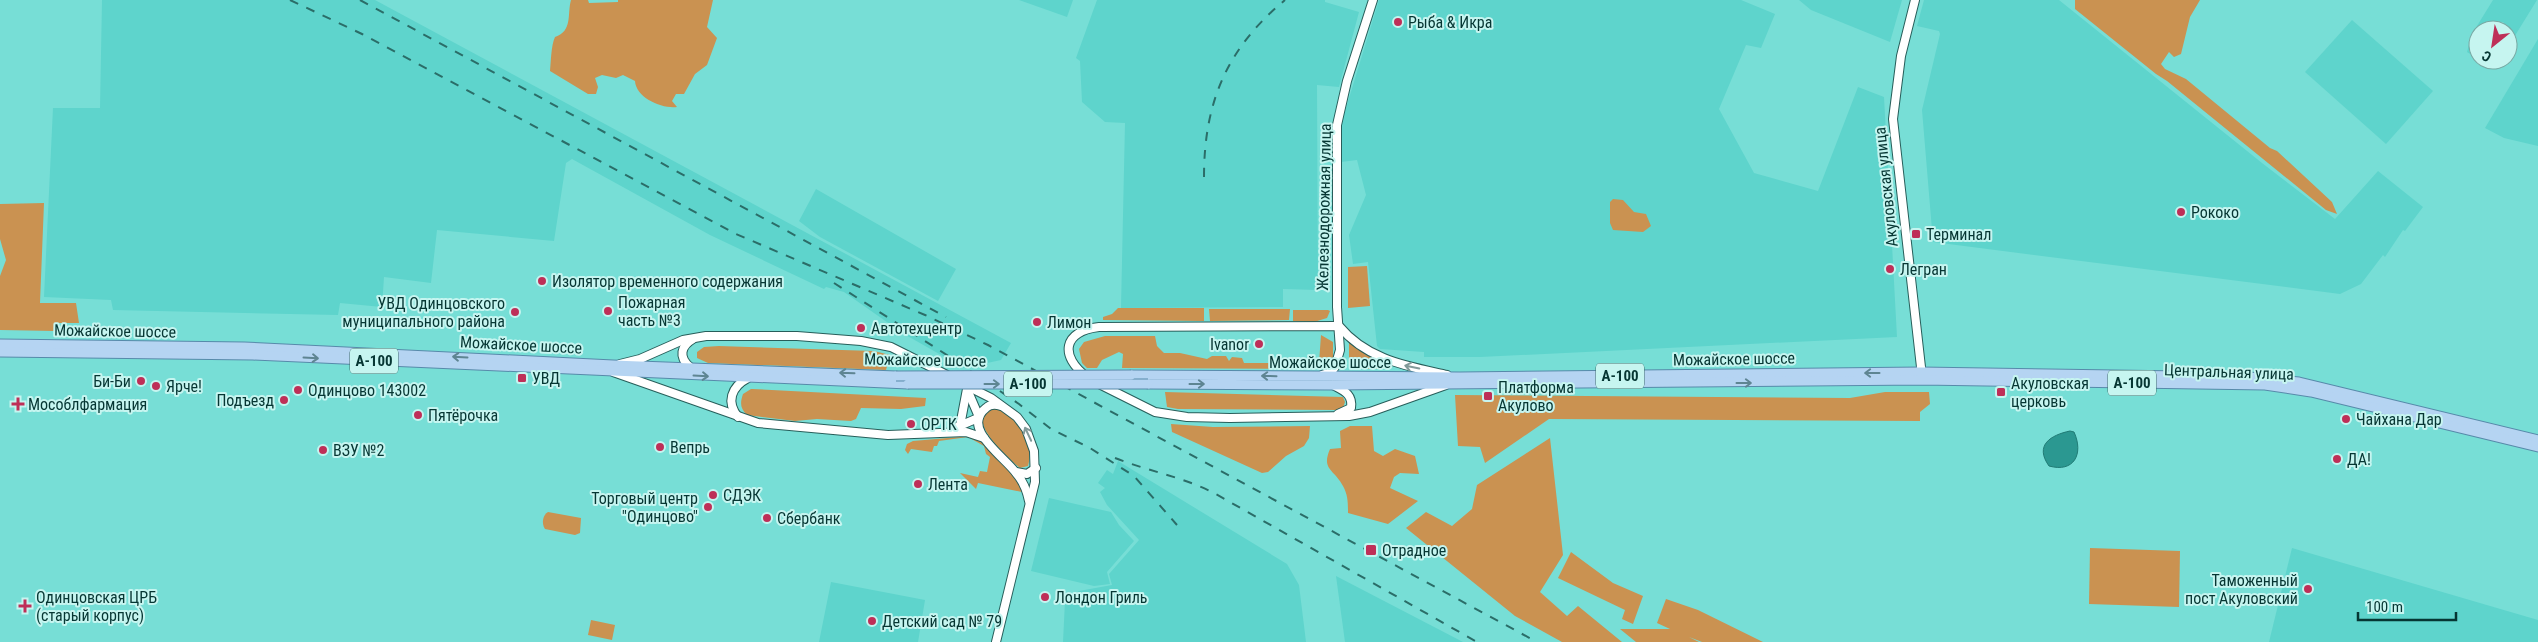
<svg xmlns="http://www.w3.org/2000/svg" width="2538" height="642" viewBox="0 0 2538 642" font-family="'Roboto Condensed',sans-serif">
	<rect width="100%" height="100%" fill="#77ded6"/>
	<!-- built -->
	<g fill="#5ed4cc">
		<path d="M102 0H375L1011 343 1001 360 964 368 904 334 844 292 826 287 824 289 710 235 572 159 566 163 554 241 437 230 431 283 384 277 382 307 340 303 338 315 113 310 111 300 44 297 53 108H100Z"/>
		<path d="M1019 0H1073L1067 17Z"/>
		<path d="M1097 0H1325V2L1359 12 1339 87 1317 85 1318 290 1283 289V307L1121 308 1125 123 1105 122 1082 102 1080 61 1076 58Z"/>
		<path d="M1379 0H1741L1775 14 1761 48 1746 45 1719 109 1754 173 1818 191 1858 87 1884 97 1897 337 1480 357H1424V352L1380 349 1377 346 1368 262 1353 264 1349 235 1366 195 1357 160 1341 162 1342 121Z"/>
		<path d="M1799 0H1902L1890 42 1811 10Z"/>
		<path d="M1924 0H2059L2262 163 2335 219 2378 171 2423 207 2405 231 2403 230 2385 257 2383 255 2361 284 2340 294 1933 242 1922 110 1940 34 1939 31 1917 26Z"/>
		<path d="M2493 0H2537L2508 47V30H2478V59L2467 52 2472 34Z"/>
		<path d="M2352 20 2433 91 2386 144 2305 72Z"/>
		<path d="M2538 39V146L2504 138 2485 128Z"/>
		<path d="M816 189 956 269 938 301 820 237 799 221Z"/>
		<path d="M1118 461 1287 564 1299 585 1306 642H1063L1065 601 1079 591 1112 585 1109 574 1139 540 1107 505 1100 492 1105 488 1098 483 1107 470 1113 474Z"/>
		<path d="M1049 498 1111 512 1119 525 1134 541 1107 572 1110 584 1094 586 1031 571Z"/>
		<path d="M2292 548 2538 620V642H2269Z"/>
		<path d="M1336 576 1463 642H1345Z"/>
		<path d="M831 582 925 600 918 642H819Z"/>
	</g>
	<!-- green -->
	<g fill="#ca9251">
		<path d="M571 0H588L589 3 618 2V0H713L707 27 717 38 707 65 695 74 684 94H676L672 101 677 107C662 109 636 98 635 81L623 75 616 78 602 75 595 78 598 87 596 94H588L550 71C551 62 551 45 555 37 573 31 567 14 571 0Z"/>
		<path d="M2075 0H2200L2190 17 2181 54 2174 57 2169 52 2161 64 2165 69 2186 79 2270 148 2277 151 2332 202 2337 214 2326 210 2167 81 2156 74 2075 9Z"/>
		<path d="M1613 199 1623 200 1634 212 1646 214 1651 226 1643 232 1613 230 1610 223V202Z"/>
		<path d="M44 203 40 303H76L79 323H55V331L0 330V276L6 260 0 239V204Z"/>
		<path d="M1367 266 1370 306 1348 308V267Z"/>
		<path d="M1118 308H1204V321L1103 320V317L1112 314Z"/>
		<path d="M1209 309H1290L1289 320 1210 321Z"/>
		<path d="M1293 310H1328L1330 311 1327 318 1314 322 1293 321Z"/>
		<path d="M1321 335 1333 342V360L1327 369 1122 368 1123 354 1119 352 1102 360 1097 368H1087L1082 363 1079 349 1084 342 1105 336H1155L1157 346 1164 353H1180L1207 359 1212 356H1226L1229 361 1232 357 1242 358 1244 363H1319Z"/>
		<path d="M1349 341 1384 366V369H1349Z"/>
		<path d="M719 346 874 351 890 355 886 370 708 363 697 358V352L704 347Z"/>
		<path d="M751 389H752L926 398 925 406 901 409 861 408 856 419 851 421 817 419 795 421 747 415C740 408 740 403 743 394Z"/>
		<path d="M1165 392 1343 397 1345 402 1343 408 1338 410 1178 409 1167 407Z"/>
		<path d="M1885 392H1929L1930 404 1920 412V421L1549 419 1485 463 1480 447 1458 446 1455 395 1850 398Z"/>
		<path d="M998 408C1018 420 1035 441 1028 466L1020 468 1015 464C1003 452 960 415 998 408Z"/>
		<path d="M1171 424 1213 427 1310 426 1309 438 1304 446 1286 456 1268 472 1262 473 1172 432Z"/>
		<path d="M1350 426H1372L1374 451 1383 456 1395 449 1415 456 1419 474 1400 473 1394 477 1390 488 1418 501 1388 524 1348 513C1348 503 1348 495 1343 486 1334 469 1321 470 1330 449L1341 448 1340 431Z"/>
		<path d="M971 436C992 443 1015 472 1022 492L978 483 976 489 960 473 978 477 980 471 987 472 990 457 986 454 984 446 968 437 939 441 937 446H934L932 452 911 449 908 454 905 450 907 444 913 441Z"/>
		<path d="M1550 438 1563 555 1540 592 1567 616 1578 606 1622 642H1562L1515 616 1406 528 1426 512 1452 526 1472 509 1477 485Z"/>
		<path d="M548 512 581 518 580 533 575 535 545 529C541 523 543 515 548 512Z"/>
		<path d="M2090 548 2180 551 2179 607 2089 604Z"/>
		<path d="M1571 552 1613 583 1643 596 1633 624 1622 619 1625 610 1558 578Z"/>
		<path d="M1666 599 1698 610 1763 642H1702L1689 637 1699 642H1636L1620 629H1670L1657 623Z"/>
		<path d="M591 620 615 625 612 640 588 635Z"/>
	</g>
	<!-- water -->
	<path fill="#2b9891" stroke="#207b75" d="M2070 431 2074 432C2084 454 2074 473 2049 466 2034 445 2051 435 2070 431Z"/>
	<g fill="none" stroke-linecap="round" stroke-linejoin="round">
		<!-- tertiary casing -->
		<g stroke="#275e5a" stroke-width="10">
			<g id="tertiary">
				<path d="M1915 0 1901 56 1893 119 1922 376"/>
				<path d="M620 364 640 359 683 340 706 336H797L861 341 891 347 949 376"/>
				<path d="M690 367C678 357 681 346 693 339"/>
				<path d="M613 372 758 423 888 435 966 432 984 438"/>
				<path d="M1322 375 1331 372 1335 367 1340 350 1337 307V125L1347 81 1373 0"/>
				<path d="M1087 377C1059 356 1063 331 1099 327L1339 326C1367 360 1407 366 1447 375"/>
				<path d="M1099 384 1155 412 1187 417 1230 418 1349 416 1370 412 1446 385"/>
				<path d="M965 385 991 398 1017 417 1026 429 1034 451 1035 482 996 642"/>
				<path d="M1333 385C1344 391 1353 394 1351 408L1338 414"/>
				<path d="M967 389 979 417"/>
				<path d="M1001 406C995 404 990 404 986 408 960 428 1005 457 1016 473 1023 481 1027 491 1029 501"/>
				<path d="M738 417C726 402 731 387 748 378"/>
				<path d="M960 426 967 389"/>
				<path d="M957 427 978 418"/>
				<path d="M1016 472 1027 474 1036 468"/>
			</g>
		</g>
		<!-- primary casing -->
		<g stroke="#578aaa" stroke-width="11">
			<g id="primary">
				<path d="M0 344 244 347 613 365 896 376"/>
				<path d="M0 352 253 355 908 384"/>
				<path d="M1131 375 1460 377 1921 372 2249 377 2299 382 2538 440"/>
				<path d="M1148 384 1333 385 1922 380 2265 385 2311 392 2538 447"/>
			</g>
		</g>
		<!-- tertiary -->
		<use href="#tertiary" stroke="#fff" stroke-width="8"/>
		<!-- primary -->
		<use href="#primary" stroke="#b5d4f2" stroke-width="9"/>
		<!-- rail -->
		<g stroke="#2b6d68" stroke-width="2" stroke-dasharray="9 9" stroke-linecap="butt">
			<path d="M290 0 362 34 736 234 925 315 988 345 1537 642"/>
			<path d="M360 0 946 317"/>
			<path d="M1204 177C1204 102 1227 48 1285 0"/>
			<path d="M834 283 950 357 1019 404 1051 429 1090 448 1134 476 1177 525"/>
			<path d="M1115 458C1148 471 1183 477 1214 493L1477 642"/>
		</g>
		<!-- primary-bridge casing -->
		<g stroke="#578aaa" stroke-width="11" stroke-linecap="butt">
			<g id="primary-bridge">
				<path d="M896 376 1131 375"/>
				<path d="M908 384H1148"/>
			</g>
		</g>
		<!-- primary-bridge -->
		<use href="#primary-bridge" stroke="#b5d4f2" stroke-width="9"/>
	</g>
	<!-- one-way arrows -->
	<defs><path id="oneway-shaft" d="M-6 0H5M1.5-3L5.5 0L1.5 3" fill="none" stroke-width="1.6" stroke-linecap="round" stroke-linejoin="round" transform="scale(1.25)"/></defs>
	<g stroke="#5e8592">
		<use href="#oneway-shaft" transform="translate(460 357) rotate(-177)"/>
		<use href="#oneway-shaft" transform="translate(311 358) rotate(3)"/>
		<use href="#oneway-shaft" transform="translate(847 373) rotate(-178)"/>
		<use href="#oneway-shaft" transform="translate(1872 373) rotate(180)"/>
		<use href="#oneway-shaft" transform="translate(701 376) rotate(3)"/>
		<use href="#oneway-shaft" transform="translate(1269 376) rotate(-179)"/>
		<use href="#oneway-shaft" transform="translate(1744 383)"/>
		<use href="#oneway-shaft" transform="translate(992 384)"/>
		<use href="#oneway-shaft" transform="translate(1197 384)"/>
	</g>
	<g stroke="#829a99">
		<use href="#oneway-shaft" transform="translate(1412 367) rotate(-168)"/>
		<use href="#oneway-shaft" transform="translate(1028 434) rotate(-115)"/>
	</g>
	<!-- markers -->
	<g fill="#be2f58" stroke="#c6f5f0" stroke-width="2">
		<circle cx="1398" cy="22" r="5"/>
		<circle cx="2181" cy="212" r="5"/>
		<rect x="1911" y="229" width="10" height="10" rx="2.5"/>
		<circle cx="1890" cy="269" r="5"/>
		<circle cx="542" cy="281" r="5"/>
		<circle cx="608" cy="311" r="5"/>
		<circle cx="515" cy="312" r="5"/>
		<circle cx="1037" cy="322" r="5"/>
		<circle cx="861" cy="328" r="5"/>
		<circle cx="1259" cy="344" r="5"/>
		<rect x="517" y="373" width="10" height="10" rx="2.5"/>
		<circle cx="141" cy="381" r="5"/>
		<circle cx="156" cy="386" r="5"/>
		<circle cx="298" cy="390" r="5"/>
		<rect x="1996" y="387" width="10" height="10" rx="2.5"/>
		<rect x="1483" y="391" width="10" height="10" rx="2.5"/>
		<circle cx="284" cy="400" r="5"/>
		<path d="M15.5 396.5h5v5h5v5h-5v5h-5v-5h-5v-5h5z"/>
		<circle cx="418" cy="415" r="5"/>
		<circle cx="2346" cy="419" r="5"/>
		<circle cx="911" cy="424" r="5"/>
		<circle cx="660" cy="447" r="5"/>
		<circle cx="323" cy="450" r="5"/>
		<circle cx="2337" cy="459" r="5"/>
		<circle cx="918" cy="484" r="5"/>
		<circle cx="713" cy="495" r="5"/>
		<circle cx="708" cy="507" r="5"/>
		<circle cx="767" cy="518" r="5"/>
		<rect x="1365" y="544" width="12" height="12" rx="2.5"/>
		<circle cx="2308" cy="589" r="5"/>
		<circle cx="1045" cy="597" r="5"/>
		<path d="M22.5 598.5h5v5h5v5h-5v5h-5v-5h-5v-5h5z"/>
		<circle cx="872" cy="621" r="5"/>
	</g>
	<g text-anchor="middle" dominant-baseline="central" stroke-width="4" stroke-linejoin="round" paint-order="stroke">
		<!-- shield labels -->
		<g fill="#c6f5f0" stroke="#406f6c" stroke-width="1">
			<rect x="350" y="348.5" width="48" height="25" rx="4"/>
			<rect x="1596" y="363.5" width="48" height="25" rx="4"/>
			<rect x="2108" y="370.5" width="48" height="25" rx="4"/>
			<rect x="1004" y="371.5" width="48" height="25" rx="4"/>
		</g>
		<g font-size="15" font-weight="bold" fill="#063633">
			<text x="374" y="361">А-100</text>
			<text x="1620" y="376">А-100</text>
			<text x="2132" y="383">А-100</text>
			<text x="1028" y="384">А-100</text>
		</g>
		<!-- poi labels -->
		<g font-size="16" fill="#063633" stroke="#c6f5f0" text-anchor="start">
			<text x="1408" y="22">Рыба &amp; Икра</text>
			<text x="2191" y="212">Рококо</text>
			<text x="1926" y="234">Терминал</text>
			<text x="1900" y="269">Легран</text>
			<text x="552" y="281">Изолятор временного содержания</text>
			<text x="618" y="302">Пожарная<tspan x="618" dy="18">часть №3</tspan></text>
			<text x="505" y="303" text-anchor="end">УВД Одинцовского<tspan x="505" dy="18">муниципального района</tspan></text>
			<text x="1047" y="322">Лимон</text>
			<text x="871" y="328">Автотехцентр</text>
			<text x="1249" y="344" text-anchor="end">Ivanor</text>
			<text x="532" y="378">УВД</text>
			<text x="131" y="381" text-anchor="end">Би-Би</text>
			<text x="2011" y="383">Акуловская<tspan x="2011" dy="18">церковь</tspan></text>
			<text x="166" y="386">Ярче!</text>
			<text x="1498" y="387">Платформа<tspan x="1498" dy="18">Акулово</tspan></text>
			<text x="308" y="390">Одинцово 143002</text>
			<text x="274" y="400" text-anchor="end">Подъезд</text>
			<text x="28" y="404">Мособлфармация</text>
			<text x="428" y="415">Пятёрочка</text>
			<text x="2356" y="419">Чайхана Дар</text>
			<text x="921" y="424">ОРТК</text>
			<text x="670" y="447">Вепрь</text>
			<text x="333" y="450">ВЗУ №2</text>
			<text x="2347" y="459">ДА!</text>
			<text x="928" y="484">Лента</text>
			<text x="723" y="495">СДЭК</text>
			<text x="698" y="498" text-anchor="end">Торговый центр<tspan x="698" dy="18">"Одинцово"</tspan></text>
			<text x="777" y="518">Сбербанк</text>
			<text x="1382" y="550">Отрадное</text>
			<text x="2298" y="580" text-anchor="end">Таможенный<tspan x="2298" dy="18">пост Акуловский</tspan></text>
			<text x="36" y="597">Одинцовская ЦРБ<tspan x="36" dy="18">(старый корпус)</tspan></text>
			<text x="1055" y="597">Лондон Гриль</text>
			<text x="882" y="621">Детский сад № 79</text>
		</g>
		<!-- street labels -->
		<g font-size="16" fill="#063633" stroke="#c6f5f0">
			<text transform="translate(1886 187) rotate(-96)">Акуловская улица</text>
			<text transform="translate(1324 207) rotate(-89)">Железнодорожная улица</text>
			<text transform="translate(115 331) rotate(1)">Можайское шоссе</text>
			<text transform="translate(521 345) rotate(3)">Можайское шоссе</text>
			<text transform="translate(1734 359) rotate(-1)">Можайское шоссе</text>
			<text transform="translate(925 360) rotate(1)">Можайское шоссе</text>
			<text x="1330" y="362">Можайское шоссе</text>
			<text transform="translate(2229 372) rotate(2)">Центральная улица</text>
		</g>
	</g>
	<!-- north arrow -->
	<g transform="translate(2493 45) rotate(210)"><circle r="24" fill="#c6f5f0" stroke="#79a9a4"/>
	<path d="M0-4L9 19L0 12L-9 19Z" fill="#be2f58"/>
	<text y="-8" font-size="14" font-weight="bold" text-anchor="middle" fill="#063633">С</text>
	</g>
	<!-- scale -->
	<path d="M2358 612v8h98v-8" fill="none" stroke="#063633" stroke-width="2.5"/>
	<text x="2366" y="612" font-size="15" fill="#063633" stroke="#c6f5f0" stroke-width="4" paint-order="stroke">100 m</text>
</svg>
